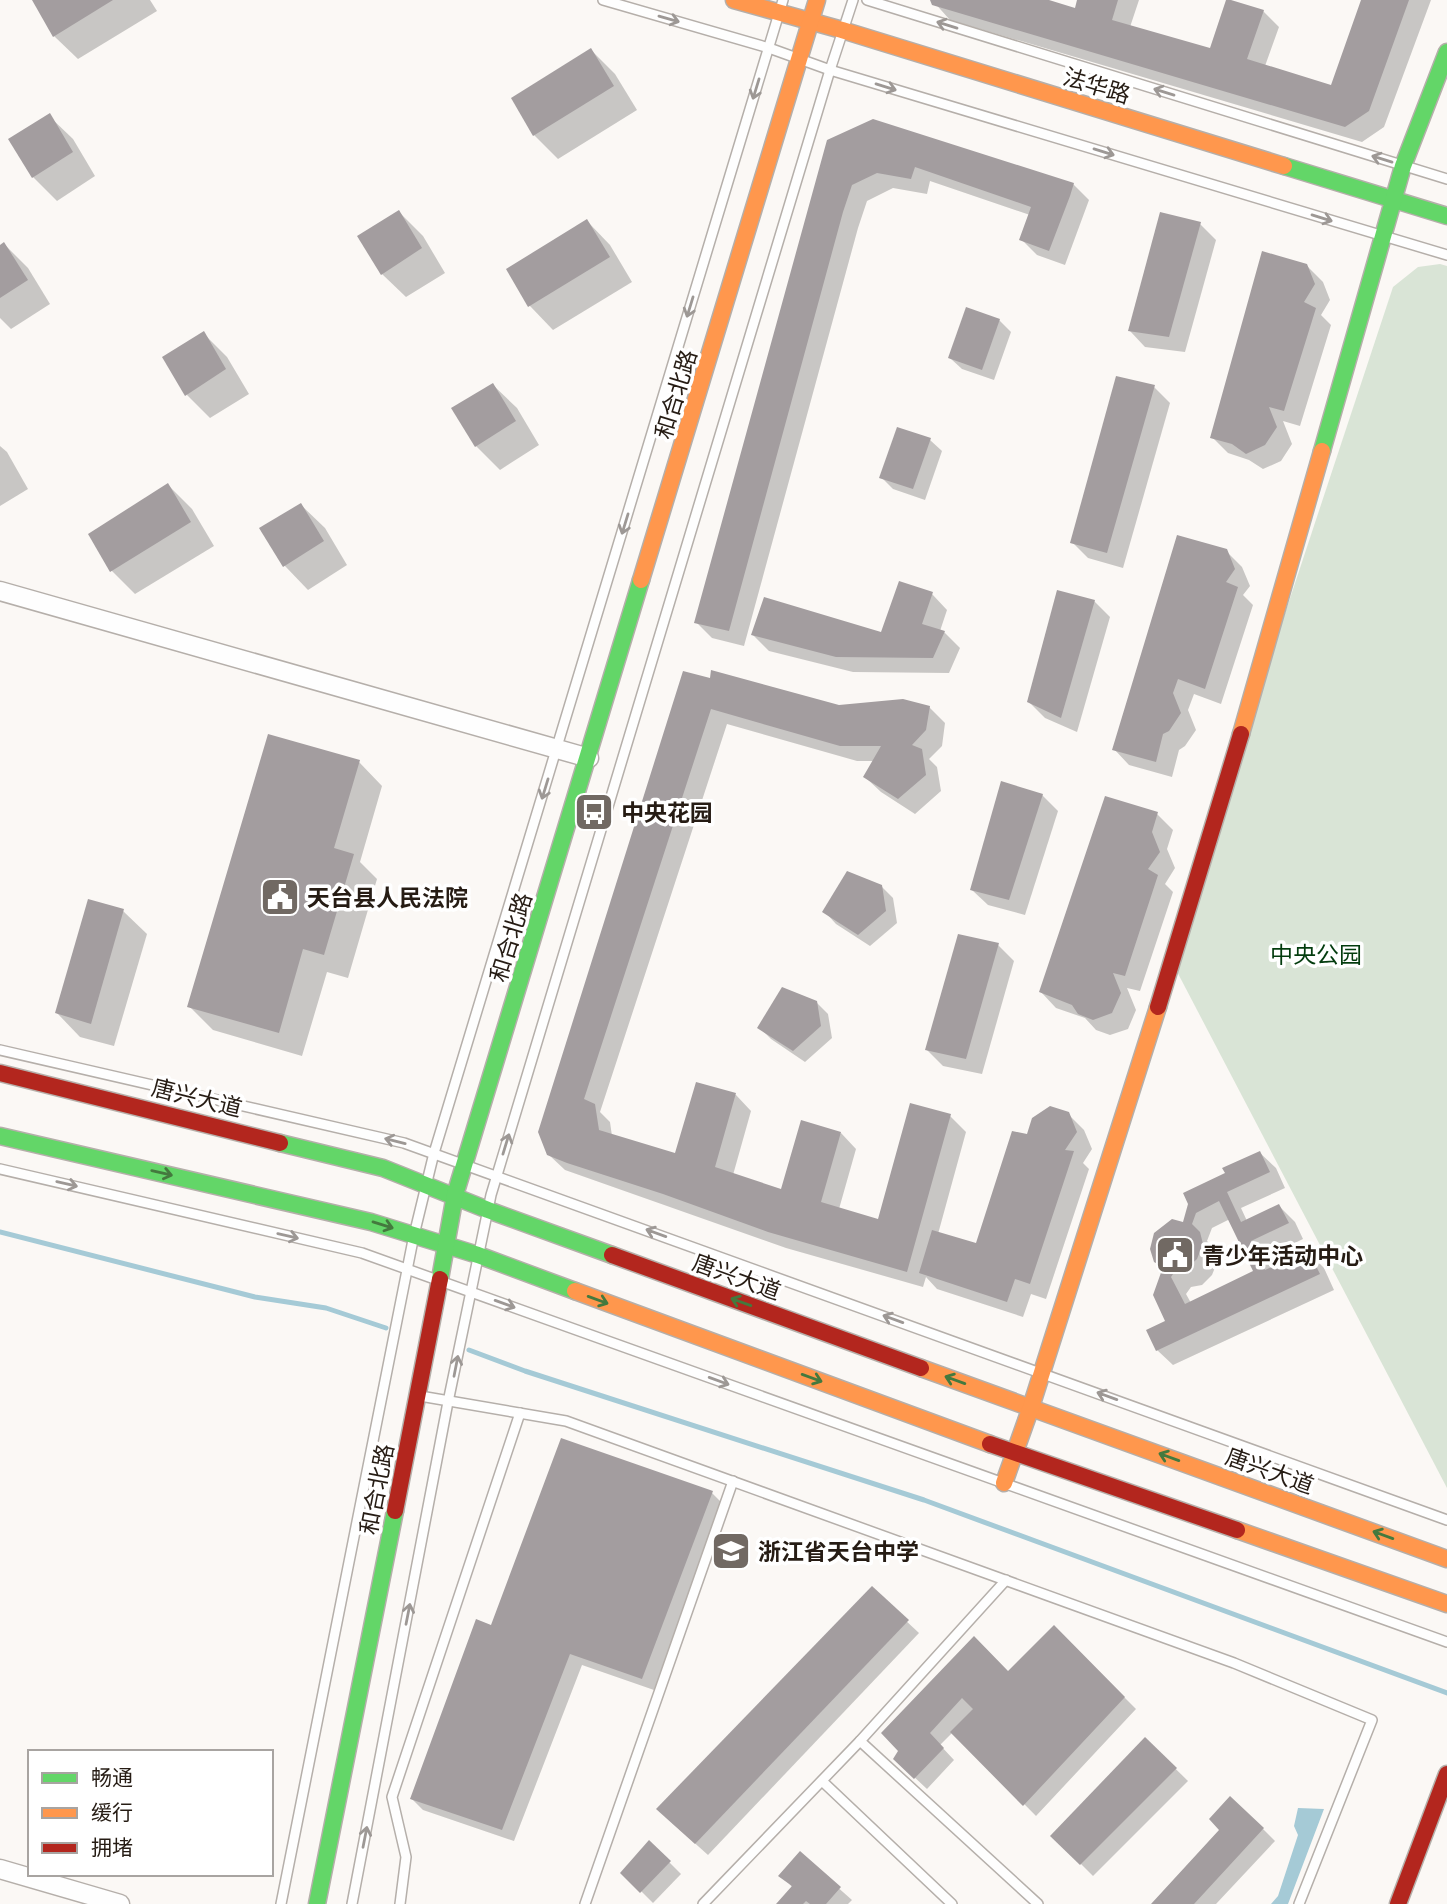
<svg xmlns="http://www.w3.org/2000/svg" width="1447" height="1904" viewBox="0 0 1447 1904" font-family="'Golos Text','Noto Sans SC',sans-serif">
	<rect width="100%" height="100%" fill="#fbf8f5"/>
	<!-- green -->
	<path fill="#d9e4d6" d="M1440 264 1447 266V1488L1173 964 1218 816 1393 287 1418 267Z"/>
	<!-- water -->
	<path fill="#a5cad6" d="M1298 1808 1324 1809 1288 1904H1271L1278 1896 1298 1835 1294 1826Z"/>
	<!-- shadow -->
	<g fill="#0003" fill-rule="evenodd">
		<path d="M34 0H150L157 11 78 59 54 36Z"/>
		<path d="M932 0H1044L1076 10 1079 0H1139L1130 27 1211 50 1263 11 1279 27 1265 66 1332 87 1363 0H1431L1384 127 1362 142 950 20Z"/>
		<path d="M591 50 615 74 637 110 558 159 534 135Z"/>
		<path d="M49 116 73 139 95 176 57 201 33 177Z"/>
		<path d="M829 142 1073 184 1089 200 1065 265 1037 255 1021 239 1030 215 930 181 927 194 893 188 867 201 858 228 744 646 712 638 696 622Z"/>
		<path d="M399 212 423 236 445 273 406 297 382 274Z"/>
		<path d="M587 221 610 245 632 282 553 330 530 306 509 270Z"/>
		<path d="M1200 224 1216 240 1185 352 1145 347 1130 331Z"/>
		<path d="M4 244 28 268 50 304 11 329 0 318V247Z"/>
		<path d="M1306 265 1323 282 1330 300 1321 315 1331 325 1300 426 1283 421 1292 444 1281 461 1263 469 1249 460 1228 453 1212 437Z"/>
		<path d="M999 320 1011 332 994 380 962 369 950 358Z"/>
		<path d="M203 333 227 357 249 394 210 418 187 395Z"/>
		<path d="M493 385 517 408 539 445 500 470 476 446 454 409Z"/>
		<path d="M1154 387 1170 403 1123 568 1088 558 1072 542Z"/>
		<path d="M930 440 942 451 925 500 893 489 881 477Z"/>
		<path d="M0 446 7 452 28 489 0 506Z"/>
		<path d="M168 485 192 509 214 546 135 594 111 570Z"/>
		<path d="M301 505 325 528 347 565 308 590 285 566 262 529Z"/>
		<path d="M1226 551 1242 567 1250 586 1243 595 1253 605 1221 704 1194 694 1188 710 1196 730 1185 746 1179 750 1172 777 1129 765 1114 749Z"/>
		<path d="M932 594 947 610 940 631 944 632 960 648 949 673 853 672 769 651 753 635 882 634Z"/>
		<path d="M1094 601 1110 617 1077 732 1045 718 1029 702Z"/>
		<path d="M685 673 839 707H929L945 723 942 746 929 759 937 767 941 791 915 814 881 792 865 777 874 761H857L727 724 600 1112 610 1122 612 1136 676 1155 697 1084 736 1095 751 1111 733 1175 782 1191 841 1133 856 1149 839 1209 879 1221 950 1116 966 1132 938 1234 977 1245 1029 1136 1068 1114 1084 1130 1092 1149 1083 1163 1089 1169 1046 1299 1031 1294 1023 1317 937 1289 926 1277 923 1287 786 1248 565 1170 548 1154Z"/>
		<path d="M359 762 382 786 360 862 377 879 348 978 327 972 302 1056 213 1030 189 1006Z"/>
		<path d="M1042 795 1058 811 1025 915 988 905 972 890Z"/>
		<path d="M1157 814 1173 830 1167 849 1175 868 1165 884 1173 892 1140 991 1127 988 1136 1010 1128 1029 1110 1035 1096 1030 1085 1018 1056 1008 1041 992Z"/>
		<path d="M881 886 893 898 897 923 870 946 836 924 825 912Z"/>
		<path d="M123 911 147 934 114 1046 80 1037 57 1013Z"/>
		<path d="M998 945 1014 961 982 1074 943 1066 927 1050Z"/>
		<path d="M816 1002 828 1014 832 1038 805 1062 771 1039 760 1028Z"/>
		<path d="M1260 1153 1276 1168 1285 1188 1241 1208 1247 1221 1279 1206 1295 1222 1303 1239 1266 1257 1271 1269 1308 1252 1324 1268 1334 1290 1173 1365 1157 1350 1168 1322 1164 1270 1156 1261 1227 1174ZM1230 1219 1255 1271 1191 1303 1186 1294 1191 1287 1202 1285 1212 1275 1218 1260 1216 1250 1207 1241 1212 1228Z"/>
		<path d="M712 1493 724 1505 654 1690 582 1665 514 1841 423 1810 412 1799 492 1627Z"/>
		<path d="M872 1589 919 1633 708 1855 670 1821Z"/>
		<path d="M1054 1627 1136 1709 1036 1816 953 1732 940 1745 954 1760 927 1789 895 1759 900 1750 884 1733 1008 1673Z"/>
		<path d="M1145 1739 1188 1781 1093 1876 1053 1836Z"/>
		<path d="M1263 1829 1275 1841 1216 1904H1153Z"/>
		<path d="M649 1842 681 1874 653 1903 623 1873Z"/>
		<path d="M800 1854 852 1900 848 1904H778L793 1888 781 1875Z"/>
	</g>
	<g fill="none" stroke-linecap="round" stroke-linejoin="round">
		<!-- stream -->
		<g stroke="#a5cad6" stroke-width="5">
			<path d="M0 1232 255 1297 326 1308 386 1328"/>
			<path d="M469 1350 525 1371 924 1500 1447 1693"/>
		</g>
	</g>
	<!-- building -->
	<g fill="#a39d9f" fill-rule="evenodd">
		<path d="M32 0H113L53 37Z"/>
		<path d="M930 0H1049L1075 8 1077 0H1118L1112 20 1210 48 1226 0H1231L1264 10 1247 59 1331 85 1361 0H1409L1369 111 1345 127 932 5Z"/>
		<path d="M591 48 614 86 533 136 511 98Z"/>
		<path d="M50 113 73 152 32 178 8 139Z"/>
		<path d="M873 119 1074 183 1070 196 1049 251 1019 240 1031 207 915 167 911 179 877 173 852 185 843 212 729 631 694 623 827 140Z"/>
		<path d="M399 210 422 248 381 275 357 236Z"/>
		<path d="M1160 212 1201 222 1169 337 1128 331Z"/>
		<path d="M587 219 610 257 528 307 506 269Z"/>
		<path d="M4 242 28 280 0 298V245Z"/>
		<path d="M1262 251 1307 264 1315 284 1304 302 1316 308 1284 411 1269 407 1277 427 1265 445 1246 454 1232 444 1210 438Z"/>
		<path d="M966 307 1000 319 982 370 948 358Z"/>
		<path d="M204 331 226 369 185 396 162 357Z"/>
		<path d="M1116 376 1155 385 1107 553 1070 543Z"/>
		<path d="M493 383 516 421 475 447 451 408Z"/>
		<path d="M897 427 931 438 913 489 879 478Z"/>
		<path d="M168 483 191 522 110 572 88 534Z"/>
		<path d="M301 503 324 541 283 567 259 528Z"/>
		<path d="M1177 535 1227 549 1235 569 1226 582 1238 587 1205 689 1178 679 1173 693 1181 713 1169 731 1163 734 1156 762 1112 750Z"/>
		<path d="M899 581 933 592 922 624 945 631 933 658 836 657 751 635 764 597 881 632Z"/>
		<path d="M1057 590 1095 600 1061 718 1027 702Z"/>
		<path d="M711 670 839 705 903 699 930 706 926 730 912 745 922 749 926 775 898 799 863 777 881 746H840L711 709 584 1099 595 1104 599 1130 675 1153 696 1082 736 1093 715 1167 781 1189 801 1120 841 1132 821 1202 878 1219 910 1103 951 1114 907 1272 768 1232 663 1194 567 1163 547 1155 538 1132 683 671 710 678Z"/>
		<path d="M268 734 360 760 334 848 354 854 324 955 303 949 279 1033 187 1007Z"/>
		<path d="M1001 781 1043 794 1009 900 970 890Z"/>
		<path d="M1105 796 1158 812 1152 832 1160 852 1148 869 1158 875 1125 976 1113 973 1121 993 1112 1013 1093 1020 1078 1014 1072 1005 1039 992Z"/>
		<path d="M847 871 882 885 886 911 858 935 822 912Z"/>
		<path d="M88 899 124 909 91 1024 55 1013Z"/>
		<path d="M958 934 999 943 966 1059 925 1050Z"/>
		<path d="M782 987 817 1001 821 1026 793 1051 757 1028Z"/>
		<path d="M1050 1106 1069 1112 1077 1132 1065 1150 1074 1151 1030 1284 1015 1279 1007 1302 919 1273 932 1230 976 1243 1012 1131 1027 1134 1032 1118Z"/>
		<path d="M1260 1151 1270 1172 1227 1192 1241 1222 1279 1204 1289 1223 1251 1241 1265 1270 1308 1250 1320 1274 1156 1351 1146 1330 1165 1321 1153 1295 1163 1267 1154 1262 1150 1249 1154 1233 1172 1219 1183 1222 1188 1204 1183 1193 1225 1173 1222 1168ZM1219 1201 1253 1271 1185 1304 1171 1277 1175 1271 1186 1269 1197 1259 1203 1244 1200 1232 1192 1224 1196 1213Z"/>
		<path d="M561 1438 713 1491 642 1679 570 1654 502 1830 410 1799 476 1619 491 1625Z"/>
		<path d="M872 1586 909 1620 695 1844 656 1809Z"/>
		<path d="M1054 1625 1125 1697 1023 1806 950 1732 973 1709 962 1698 930 1733 944 1748 914 1779 893 1759 898 1751 881 1733 974 1636 1008 1671Z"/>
		<path d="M1145 1737 1177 1768 1080 1865 1050 1836Z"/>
		<path d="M1230 1796 1264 1828 1194 1904H1151L1219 1830 1209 1819Z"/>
		<path d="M649 1840 671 1861 640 1893 620 1873Z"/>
		<path d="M800 1851 841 1887 826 1904H810L806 1901 803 1904H776L792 1886 778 1876Z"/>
	</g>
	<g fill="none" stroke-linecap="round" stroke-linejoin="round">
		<!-- lane casing -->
		<g stroke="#b5afaa" stroke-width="12">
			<g id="lane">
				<path d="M603 0 769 48 830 70 1447 255"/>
				<path d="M867 0 1447 179"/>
				<path d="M0 1050 404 1143 1447 1520"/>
				<path d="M0 1169 362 1253 1447 1642"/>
				<path d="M420 1396 566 1421 1234 1663 1372 1720 1299 1904"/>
				<path d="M860 1741 1038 1904"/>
				<path d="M822 1781 952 1904"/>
				<path d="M281 1904 414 1235 434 1153 783 0"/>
				<path d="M352 1904 448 1402 491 1195 830 70 853 0"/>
				<path d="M400 1904 406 1857 392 1797 520 1413"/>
				<path d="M585 1904 733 1481"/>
				<path d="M703 1904 860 1741 1006 1580"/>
			</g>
		</g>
		<!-- street casing -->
		<g stroke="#b5afaa" stroke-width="21">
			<g id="street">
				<path d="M0 591 589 758"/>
				<path d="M0 1869 120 1904"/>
			</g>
		</g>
		<!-- fast casing -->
		<g stroke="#b5afaa" stroke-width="19">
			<g id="fast">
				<path d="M1284 166 1447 216"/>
				<path d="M1322 451 1403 166 1447 52"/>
				<path d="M0 1136 371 1222 478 1255 575 1291"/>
				<path d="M280 1143 383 1168 488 1210 612 1255"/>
				<path d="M440 1279 455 1195 641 580"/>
				<path d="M317 1904 395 1511"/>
			</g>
		</g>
		<!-- slow casing -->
		<g stroke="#b5afaa" stroke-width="19">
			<g id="slow">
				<path d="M734 0 842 30 1284 166"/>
				<path d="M641 580 817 0"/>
				<path d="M1241 734 1322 451"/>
				<path d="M575 1291 990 1444"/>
				<path d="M921 1368 1447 1559"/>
				<path d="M1004 1483 1031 1407 1158 1007"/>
				<path d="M1237 1530 1447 1604"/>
			</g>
		</g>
		<!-- jam casing -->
		<g stroke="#b5afaa" stroke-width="19">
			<g id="jam">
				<path d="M1158 1007 1241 734"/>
				<path d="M0 1073 280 1143"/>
				<path d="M612 1255 921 1368"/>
				<path d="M990 1444 1237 1530"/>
				<path d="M395 1511 440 1279"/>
				<path d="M1398 1904 1447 1774"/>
			</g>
		</g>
		<!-- lane -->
		<use href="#lane" stroke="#fefefe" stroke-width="9"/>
		<!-- street -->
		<use href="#street" stroke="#fefefe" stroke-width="18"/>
		<!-- fast -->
		<use href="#fast" stroke="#63d668" stroke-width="16"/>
		<!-- slow -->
		<use href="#slow" stroke="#ff974d" stroke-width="16"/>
		<!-- jam -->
		<use href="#jam" stroke="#b3261e" stroke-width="16"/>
	</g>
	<!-- one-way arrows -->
	<defs><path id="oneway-shaft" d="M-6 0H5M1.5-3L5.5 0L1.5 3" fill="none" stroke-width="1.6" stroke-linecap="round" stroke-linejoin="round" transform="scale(1.75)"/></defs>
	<g stroke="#9d9895">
		<use href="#oneway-shaft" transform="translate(669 19) rotate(16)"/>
		<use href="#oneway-shaft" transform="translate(947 25) rotate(-163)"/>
		<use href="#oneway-shaft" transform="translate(886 87) rotate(17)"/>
		<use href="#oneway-shaft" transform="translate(756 89) rotate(107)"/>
		<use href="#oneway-shaft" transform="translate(1164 92) rotate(-163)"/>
		<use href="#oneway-shaft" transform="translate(1104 152) rotate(17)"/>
		<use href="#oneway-shaft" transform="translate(1382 159) rotate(-163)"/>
		<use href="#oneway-shaft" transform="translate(1322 218) rotate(17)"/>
		<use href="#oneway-shaft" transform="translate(690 307) rotate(107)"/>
		<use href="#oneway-shaft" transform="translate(625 524) rotate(107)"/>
		<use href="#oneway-shaft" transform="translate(545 789) rotate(107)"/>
		<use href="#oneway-shaft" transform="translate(395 1141) rotate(-166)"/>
		<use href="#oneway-shaft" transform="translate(506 1144) rotate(-73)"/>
		<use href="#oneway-shaft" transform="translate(67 1184) rotate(13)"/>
		<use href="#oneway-shaft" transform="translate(656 1233) rotate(-160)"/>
		<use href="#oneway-shaft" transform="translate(288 1236) rotate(13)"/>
		<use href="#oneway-shaft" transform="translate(505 1304) rotate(20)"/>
		<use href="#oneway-shaft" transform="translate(893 1319) rotate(-160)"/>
		<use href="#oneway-shaft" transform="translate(456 1366) rotate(-79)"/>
		<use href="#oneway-shaft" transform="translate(719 1381) rotate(20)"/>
		<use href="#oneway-shaft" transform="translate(1107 1396) rotate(-160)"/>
		<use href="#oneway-shaft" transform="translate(408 1614) rotate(-79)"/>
		<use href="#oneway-shaft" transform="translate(365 1837) rotate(-79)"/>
	</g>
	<g stroke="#44793e">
		<use href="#oneway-shaft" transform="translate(162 1173) rotate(13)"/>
		<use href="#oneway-shaft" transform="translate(383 1225) rotate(17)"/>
		<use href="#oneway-shaft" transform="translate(598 1300) rotate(20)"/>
		<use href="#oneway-shaft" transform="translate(741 1302) rotate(-160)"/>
		<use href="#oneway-shaft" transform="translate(812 1378) rotate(20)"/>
		<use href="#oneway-shaft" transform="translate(955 1380) rotate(-160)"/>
		<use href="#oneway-shaft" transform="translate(1169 1457) rotate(-160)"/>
		<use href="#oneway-shaft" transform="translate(1383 1535) rotate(-160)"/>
	</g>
	<!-- icons -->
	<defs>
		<g id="bus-square" transform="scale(2.0125)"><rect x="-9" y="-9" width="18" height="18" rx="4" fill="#716963" stroke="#fff"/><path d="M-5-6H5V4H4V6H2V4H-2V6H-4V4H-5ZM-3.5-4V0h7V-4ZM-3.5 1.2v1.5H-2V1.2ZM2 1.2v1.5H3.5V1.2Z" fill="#fff"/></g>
		<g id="civic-square" transform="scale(2.0125)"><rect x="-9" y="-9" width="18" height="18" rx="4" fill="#716963" stroke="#fff"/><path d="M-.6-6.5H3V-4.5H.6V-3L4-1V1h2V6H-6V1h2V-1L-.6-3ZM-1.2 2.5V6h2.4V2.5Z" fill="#fff"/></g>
		<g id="school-square" transform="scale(2.0125)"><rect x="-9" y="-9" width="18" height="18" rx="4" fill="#716963" stroke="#fff"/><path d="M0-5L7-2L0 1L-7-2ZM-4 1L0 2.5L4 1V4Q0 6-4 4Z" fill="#fff"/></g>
	</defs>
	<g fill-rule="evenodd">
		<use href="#bus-square" x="594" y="812"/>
		<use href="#civic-square" x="280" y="897"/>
		<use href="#civic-square" x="1175" y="1255"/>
		<use href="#school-square" x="731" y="1551"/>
	</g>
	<g text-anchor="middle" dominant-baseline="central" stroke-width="7" stroke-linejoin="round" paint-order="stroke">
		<!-- street labels -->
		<g font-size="23" fill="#261c14" stroke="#fff">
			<text transform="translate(1097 85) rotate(17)">法华路</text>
			<text transform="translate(675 394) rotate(-73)">和合北路</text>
			<text transform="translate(510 937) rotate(-73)">和合北路</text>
			<text transform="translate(197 1097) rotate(14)">唐兴大道</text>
			<text transform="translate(737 1276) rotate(20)">唐兴大道</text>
			<text transform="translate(1270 1470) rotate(20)">唐兴大道</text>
			<text transform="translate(376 1489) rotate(-79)">和合北路</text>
		</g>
		<!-- poi labels -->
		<g font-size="23" font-weight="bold" fill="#261c14" stroke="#fff" text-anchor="start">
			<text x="621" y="812">中央花园</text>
			<text x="307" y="897">天台县人民法院</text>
			<text x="1202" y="1255">青少年活动中心</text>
			<text x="758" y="1551">浙江省天台中学</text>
		</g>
		<!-- park labels -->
		<g font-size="23" fill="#033c0e" stroke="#fff">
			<text x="1316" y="954">中央公园</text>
		</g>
	</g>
	<!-- legend -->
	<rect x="28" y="1750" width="245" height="126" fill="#ffffff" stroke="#a8a4a1" stroke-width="2"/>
	<rect x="42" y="1773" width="35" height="10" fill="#63d668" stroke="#a8a4a1" stroke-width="2"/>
	<text x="91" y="1785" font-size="21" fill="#261c14">畅通</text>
	<rect x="42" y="1808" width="35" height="10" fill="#ff974d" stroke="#a8a4a1" stroke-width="2"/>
	<text x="91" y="1820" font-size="21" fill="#261c14">缓行</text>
	<rect x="42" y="1843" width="35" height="10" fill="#b3261e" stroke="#a8a4a1" stroke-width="2"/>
	<text x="91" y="1855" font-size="21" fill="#261c14">拥堵</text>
</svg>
